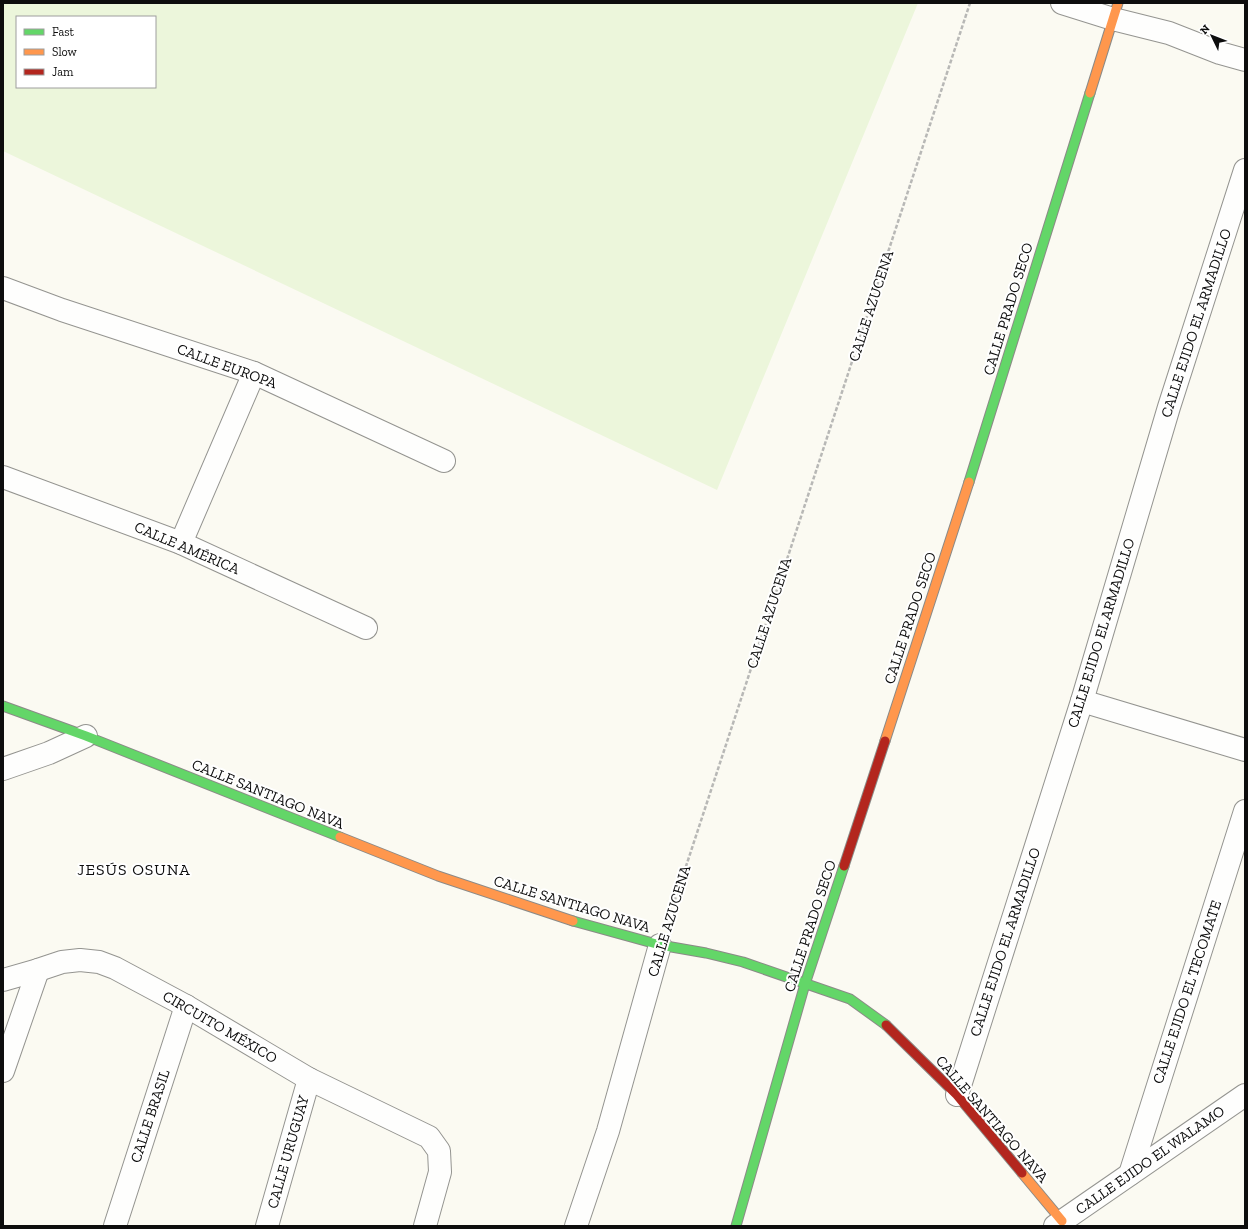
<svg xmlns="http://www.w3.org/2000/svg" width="1248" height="1229" viewBox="0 0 1248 1229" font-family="'Zilla Slab',serif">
	<rect width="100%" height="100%" fill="#fbfaf2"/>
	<!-- pitch -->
	<path fill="#ecf6db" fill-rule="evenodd" d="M3 3H918L717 490 3 151ZM17 17H155V87H17Z"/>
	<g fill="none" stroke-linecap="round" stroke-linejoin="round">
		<!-- street casing -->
		<g stroke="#949490" stroke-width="24">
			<g id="street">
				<path d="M1062 3 1113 19 1169 33 1220 53 1245 60"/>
				<path d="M3 288 62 310 254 373 444 461"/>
				<path d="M3 477 181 543 366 628"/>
				<path d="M181 543 254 373"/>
				<path d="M1082 701 1245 750"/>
				<path d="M3 769 49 753 86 736"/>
				<path d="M3 980 38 970 62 962 80 960 99 962 115 968 186 1006 309 1079 429 1137 439 1151 440 1172 425 1226"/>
				<path d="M3 1071 38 970"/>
				<path d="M957 1095 1082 701 1169 407 1245 170"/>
				<path d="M1130 1174 1245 811"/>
				<path d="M115 1226 186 1006"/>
				<path d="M267 1226 309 1079"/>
				<path d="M576 1226 608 1131 660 945"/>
				<path d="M1055 1226 1245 1095"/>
			</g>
		</g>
		<!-- fast casing -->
		<g stroke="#8b8a87" stroke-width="11">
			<g id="fast">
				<path d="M969 482 1090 93"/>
				<path d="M3 706 86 736 340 837"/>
				<path d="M573 921 660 945 706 953 743 962 850 999 886 1025"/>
				<path d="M736 1226 805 984 844 866"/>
			</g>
		</g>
		<!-- slow casing -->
		<g stroke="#8b8a87" stroke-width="11">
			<g id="slow">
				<path d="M1090 93 1118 3"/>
				<path d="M885 741 969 482"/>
				<path d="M340 837 438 876 573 921"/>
				<path d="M1022 1173 1062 1221"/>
			</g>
		</g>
		<!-- jam casing -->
		<g stroke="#8b8a87" stroke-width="11">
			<g id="jam">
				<path d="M844 866 885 741"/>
				<path d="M886 1025 957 1095 1022 1173"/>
			</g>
		</g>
		<!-- path -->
		<path stroke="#b8b8b6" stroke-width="2.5" stroke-dasharray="4 2" stroke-linecap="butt" d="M667 924 970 3"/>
		<!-- street -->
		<use href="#street" stroke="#fefefd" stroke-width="22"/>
		<!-- fast -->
		<use href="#fast" stroke="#63d668" stroke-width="9"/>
		<!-- slow -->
		<use href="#slow" stroke="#ff974d" stroke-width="9"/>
		<!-- jam -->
		<use href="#jam" stroke="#b3261e" stroke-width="9"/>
	</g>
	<g text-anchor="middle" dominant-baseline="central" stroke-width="4" stroke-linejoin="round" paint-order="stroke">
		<!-- street labels -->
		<g font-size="15" fill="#0d0d0d" stroke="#fff">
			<text transform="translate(871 306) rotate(-72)">CALLE AZUCENA</text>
			<text transform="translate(1008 309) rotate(-73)">CALLE PRADO SECO</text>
			<text transform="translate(1196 323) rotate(-72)">CALLE EJIDO EL ARMADILLO</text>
			<text transform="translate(227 366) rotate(20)">CALLE EUROPA</text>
			<text transform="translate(187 548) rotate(23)">CALLE AMÉRICA</text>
			<text transform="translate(769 613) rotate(-72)">CALLE AZUCENA</text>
			<text transform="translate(910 618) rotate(-72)">CALLE PRADO SECO</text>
			<text transform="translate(1101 633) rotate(-73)">CALLE EJIDO EL ARMADILLO</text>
			<text transform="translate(268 794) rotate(22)">CALLE SANTIAGO NAVA</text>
			<text transform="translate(572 904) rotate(17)">CALLE SANTIAGO NAVA</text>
			<text transform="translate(669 921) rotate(-73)">CALLE AZUCENA</text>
			<text transform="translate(810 926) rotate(-72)">CALLE PRADO SECO</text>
			<text transform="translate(1005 942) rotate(-72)">CALLE EJIDO EL ARMADILLO</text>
			<text transform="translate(1187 992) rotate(-72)">CALLE EJIDO EL TECOMATE</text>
			<text transform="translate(220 1027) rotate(30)">CIRCUITO MÉXICO</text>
			<text transform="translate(150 1116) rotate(-72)">CALLE BRASIL</text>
			<text transform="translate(992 1119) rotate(49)">CALLE SANTIAGO NAVA</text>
			<text transform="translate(288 1152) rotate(-74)">CALLE URUGUAY</text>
			<text transform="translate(1150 1160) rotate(-35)">CALLE EJIDO EL WALAMO</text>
		</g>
		<!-- neighbourhood labels -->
		<g font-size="16" letter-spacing="1" fill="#0d0d0d" stroke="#fff">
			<text x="134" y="869">JESÚS OSUNA</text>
		</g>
	</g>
	<!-- border -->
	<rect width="1248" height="1229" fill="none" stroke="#0d0d0d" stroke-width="8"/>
	<!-- legend -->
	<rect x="16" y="16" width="140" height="72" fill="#ffffff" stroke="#9e9e9e"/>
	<rect x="24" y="29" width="20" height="6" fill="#63d668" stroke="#9e9e9e"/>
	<text x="52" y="36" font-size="12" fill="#0d0d0d">Fast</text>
	<rect x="24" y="49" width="20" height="6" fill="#ff974d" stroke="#9e9e9e"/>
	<text x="52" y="56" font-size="12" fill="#0d0d0d">Slow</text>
	<rect x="24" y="69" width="20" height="6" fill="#b3261e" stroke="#9e9e9e"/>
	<text x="52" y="76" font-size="12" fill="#0d0d0d">Jam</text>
	<!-- north arrow -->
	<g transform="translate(1212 36) rotate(313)" stroke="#ffffff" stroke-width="3" paint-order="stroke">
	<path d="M0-3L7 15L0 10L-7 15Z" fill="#0d0d0d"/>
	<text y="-6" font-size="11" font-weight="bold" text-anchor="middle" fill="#0d0d0d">N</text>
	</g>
</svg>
